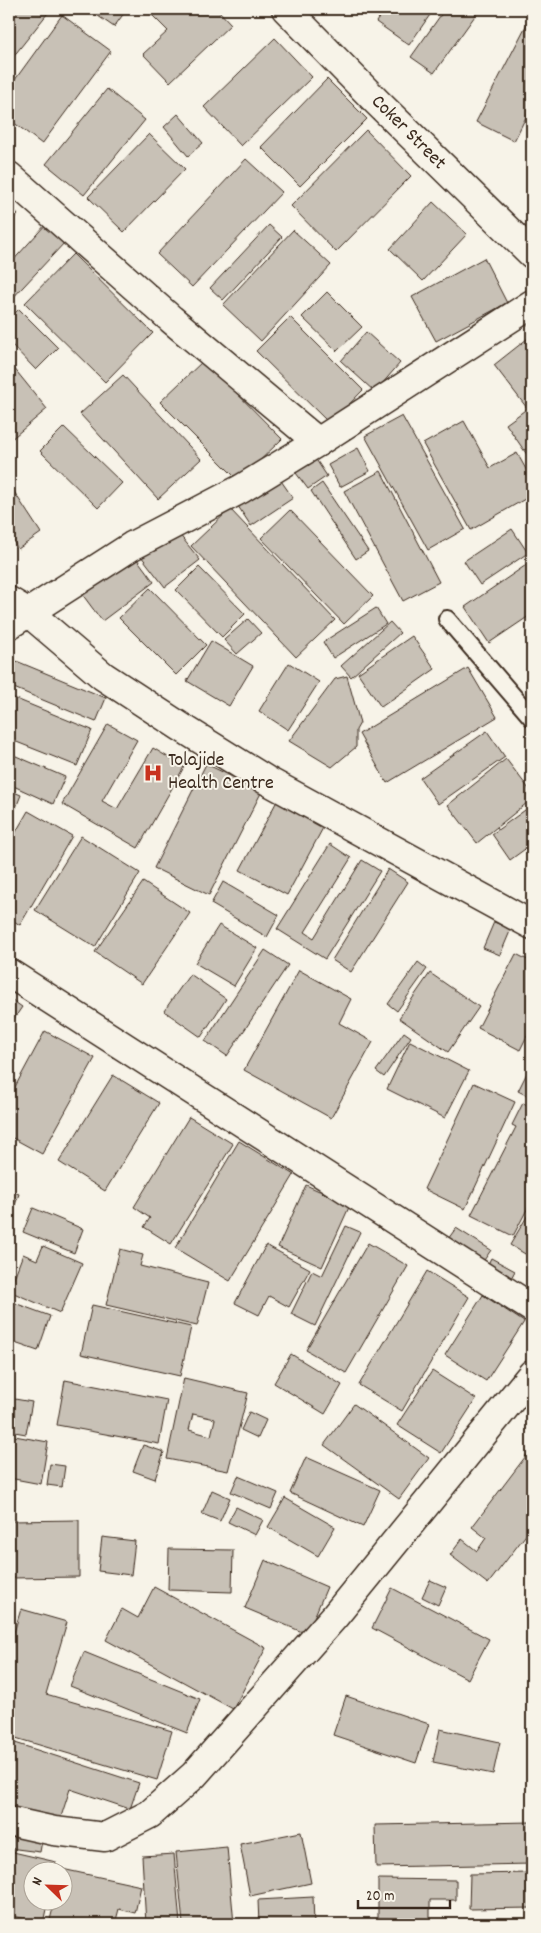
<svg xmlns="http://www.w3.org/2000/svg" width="541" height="1933" viewBox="0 0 541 1933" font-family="Dekko,sans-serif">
	<rect width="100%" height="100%" fill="#f7f3e8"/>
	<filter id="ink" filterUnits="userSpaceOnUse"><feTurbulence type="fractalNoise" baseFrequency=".02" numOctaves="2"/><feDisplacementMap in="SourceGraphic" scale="10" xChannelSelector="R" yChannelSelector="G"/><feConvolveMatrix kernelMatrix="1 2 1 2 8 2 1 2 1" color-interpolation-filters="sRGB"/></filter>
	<g filter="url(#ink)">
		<!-- building -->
		<g fill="#c8c1b6" stroke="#3b2a1e" fill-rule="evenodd">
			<path d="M9 9H51L9 62Z"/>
			<path d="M88 9H127L114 27Z"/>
			<path d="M146 9H217L231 24 170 82 143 54 168 31Z"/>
			<path d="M385 9H434L409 45 376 22Z"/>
			<path d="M445 9H470L477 13 434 73 411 57Z"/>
			<path d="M62 15 111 51 42 144 9 119V88Z"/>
			<path d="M531 16 532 105 514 141 476 122Z"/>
			<path d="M275 38 312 77 241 146 204 107Z"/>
			<path d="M327 79 367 119 300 186 261 147Z"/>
			<path d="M107 89 145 120 84 195 46 164Z"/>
			<path d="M178 114 203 143 188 156 164 127Z"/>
			<path d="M366 130 411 176 336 252 291 206Z"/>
			<path d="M149 134 185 169 124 232 88 197Z"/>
			<path d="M246 159 282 192 192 287 157 254Z"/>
			<path d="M433 202 467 234 423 281 390 249Z"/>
			<path d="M9 204 18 214 9 224Z"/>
			<path d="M47 223 66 241 9 302V265Z"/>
			<path d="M269 225 282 237 223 300 210 288Z"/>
			<path d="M293 230 331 265 261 341 223 305Z"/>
			<path d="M73 254 153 333 105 382 25 303Z"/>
			<path d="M484 258 507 303 436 341 412 297Z"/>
			<path d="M327 292 362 327 337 351 302 317Z"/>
			<path d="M19 309 58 348 36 370 9 342V319Z"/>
			<path d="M290 317 363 390 330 424 256 351Z"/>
			<path d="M366 332 400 363 375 392 341 361Z"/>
			<path d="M532 335V404L527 408 494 365Z"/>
			<path d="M204 360 282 439 239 481 160 402Z"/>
			<path d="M9 362 47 409 9 441Z"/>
			<path d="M123 375 201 459 158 499 80 414Z"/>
			<path d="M532 405V462L506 424Z"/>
			<path d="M402 416 465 529 428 550 365 436Z"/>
			<path d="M464 421 490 468 517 453 532 480V495L471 530 423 444Z"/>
			<path d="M64 427 122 483 98 508 40 451Z"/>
			<path d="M358 448 370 471 340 487 328 465Z"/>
			<path d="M313 455 327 476 308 489 293 469Z"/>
			<path d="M381 471 439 582 403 601 344 491Z"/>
			<path d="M277 475 293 498 251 526 236 503Z"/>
			<path d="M322 483 368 551 356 559 311 491Z"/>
			<path d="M9 484 41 533 18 549 9 534Z"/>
			<path d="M230 509 335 620 296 657 191 546Z"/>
			<path d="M290 510 373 596 344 624 261 538Z"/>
			<path d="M175 529 200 560 165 587 141 556Z"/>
			<path d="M512 529 528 553 480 585 464 561Z"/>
			<path d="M134 555 154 582 102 621 82 594Z"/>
			<path d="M532 561V614L489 643 465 607Z"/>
			<path d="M199 567 245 614 222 637 176 590Z"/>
			<path d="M150 588 206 645 176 675 119 618Z"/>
			<path d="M376 608 386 624 333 658 323 642Z"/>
			<path d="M248 619 261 633 237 654 224 640Z"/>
			<path d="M390 622 400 633 351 677 341 666Z"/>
			<path d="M412 636 435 669 381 707 358 673Z"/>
			<path d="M211 641 253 666 229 706 187 681Z"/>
			<path d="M9 658 106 698 96 722 9 686Z"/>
			<path d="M289 663 319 682 288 730 259 711Z"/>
			<path d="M468 668 497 717 387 783 359 734Z"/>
			<path d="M347 676 360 723 356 730V747L332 767 289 741 335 679Z"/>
			<path d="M9 696 92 730 77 766 9 739Z"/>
			<path d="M108 724 137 740 102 801 117 809 153 748 184 767 138 848 62 804Z"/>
			<path d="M487 731 505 757 438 804 420 778Z"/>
			<path d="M9 753 65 777 53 804 9 784Z"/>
			<path d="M506 759 532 793V799L477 843 448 805Z"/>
			<path d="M206 764 262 791 209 895 154 868Z"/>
			<path d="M9 790 21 795 9 825Z"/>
			<path d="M277 801 324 826 287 895 240 870Z"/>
			<path d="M532 805V844L510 860 492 834Z"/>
			<path d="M28 811 72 836 20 925 9 918V844Z"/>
			<path d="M81 836 140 873 95 947 35 910Z"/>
			<path d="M330 844 351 858 305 932 314 938 362 860 380 871 325 959 277 929Z"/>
			<path d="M388 869 408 882 351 972 332 960Z"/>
			<path d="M143 882 190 913 142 984 95 952Z"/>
			<path d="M223 882 279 915 267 937 211 904Z"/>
			<path d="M494 922 511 929 500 955 483 948Z"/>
			<path d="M219 925 257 948 234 986 195 963Z"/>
			<path d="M265 950 288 965 227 1056 205 1041Z"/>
			<path d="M516 954 532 962V1026L520 1050 478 1028Z"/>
			<path d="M418 962 427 969 397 1011 388 1004Z"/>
			<path d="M299 970 351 999 339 1023 373 1042 331 1118 244 1070Z"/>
			<path d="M430 973 479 1007 448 1052 399 1018Z"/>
			<path d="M190 974 226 999 201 1037 164 1011Z"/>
			<path d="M9 998 22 1007 9 1026Z"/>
			<path d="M45 1031 95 1058 42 1154 9 1136V1098Z"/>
			<path d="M404 1032 411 1037 384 1077 376 1071Z"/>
			<path d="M410 1041 469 1071 445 1118 387 1089Z"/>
			<path d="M532 1063V1098L518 1091Z"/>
			<path d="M113 1075 159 1103 105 1191 59 1162Z"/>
			<path d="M474 1083 515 1102 465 1209 424 1189Z"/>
			<path d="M523 1103 532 1107V1200L513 1236 471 1215 516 1127 512 1125Z"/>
			<path d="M189 1117 233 1144 171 1244 144 1227 150 1218 134 1207Z"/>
			<path d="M239 1141 294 1175 230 1281 175 1248Z"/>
			<path d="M306 1185 350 1205 322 1267 278 1247Z"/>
			<path d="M9 1190 19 1194 9 1221Z"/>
			<path d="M33 1208 83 1229 74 1253 23 1232Z"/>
			<path d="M532 1208V1258L510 1245Z"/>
			<path d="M346 1226 360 1232 315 1326 291 1314 312 1271 322 1276Z"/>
			<path d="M456 1228 491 1250 478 1269 443 1246Z"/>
			<path d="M368 1243 408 1266 346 1373 306 1350Z"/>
			<path d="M266 1245 310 1269 289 1307 269 1296 259 1315 235 1303Z"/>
			<path d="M43 1246 82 1263 60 1313 9 1291 23 1254 37 1260Z"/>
			<path d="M120 1249 143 1255 140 1266 208 1283 197 1326 106 1305Z"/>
			<path d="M491 1258 515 1271 509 1282 485 1270Z"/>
			<path d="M427 1271 469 1297 402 1411 359 1385Z"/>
			<path d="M483 1295 524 1322 486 1381 445 1355Z"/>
			<path d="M9 1301 50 1316 38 1351 9 1341Z"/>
			<path d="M92 1305 191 1327 180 1376 81 1354Z"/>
			<path d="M291 1354 342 1385 325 1414 274 1383Z"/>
			<path d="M432 1371 476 1399 441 1453 397 1425Z"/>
			<path d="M184 1378 248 1393 228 1471 167 1459ZM193 1414 215 1419 211 1436 189 1430Z"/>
			<path d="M65 1380 167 1400 159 1444 57 1425Z"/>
			<path d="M9 1398 32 1402 26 1434 9 1431Z"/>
			<path d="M354 1404 429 1458 399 1499 324 1445Z"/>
			<path d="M249 1412 266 1420 258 1438 241 1430Z"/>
			<path d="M9 1435 48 1442 41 1484 9 1478Z"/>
			<path d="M143 1445 164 1452 155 1479 133 1471Z"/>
			<path d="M532 1448V1527L488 1584 450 1555 462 1539 477 1551 486 1538 472 1527Z"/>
			<path d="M306 1457 380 1490 363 1527 290 1493Z"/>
			<path d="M50 1464 65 1466 62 1487 47 1485Z"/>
			<path d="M238 1476 278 1493 271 1509 231 1492Z"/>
			<path d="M212 1490 230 1498 220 1521 202 1514Z"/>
			<path d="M285 1498 335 1527 318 1556 268 1527Z"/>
			<path d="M236 1507 263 1520 255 1535 228 1522Z"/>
			<path d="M79 1520V1577L11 1578V1521Z"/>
			<path d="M102 1537 135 1541 131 1575 98 1571Z"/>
			<path d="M169 1549 233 1550 232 1592 168 1590Z"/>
			<path d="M265 1560 327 1587 307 1634 245 1608Z"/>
			<path d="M430 1580 446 1587 438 1605 422 1597Z"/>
			<path d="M154 1587 266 1648 233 1709 106 1640 122 1609 138 1618Z"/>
			<path d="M392 1588 489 1639 468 1679 372 1628Z"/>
			<path d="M21 1609 67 1622 46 1694 172 1731 157 1780 9 1736V1649Z"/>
			<path d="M84 1652 200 1699 187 1733 70 1686Z"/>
			<path d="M346 1696 429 1724 416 1763 333 1735Z"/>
			<path d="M440 1729 500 1742 493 1774 433 1762Z"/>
			<path d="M9 1741 139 1783 130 1809 70 1789 58 1826 9 1810Z"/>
			<path d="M532 1822V1864L376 1867 375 1825Z"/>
			<path d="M9 1831 43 1835 40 1852 9 1848Z"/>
			<path d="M301 1832 311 1883 250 1896 240 1844Z"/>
			<path d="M227 1847 234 1924H183L176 1852Z"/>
			<path d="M9 1851 56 1862 54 1870H32V1900H48L43 1923 9 1915Z"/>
			<path d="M174 1854 180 1924H146L142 1856Z"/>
			<path d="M62 1869 141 1886 135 1913 119 1909 115 1924H49L55 1900H62Z"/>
			<path d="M532 1873V1908L469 1909 470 1874Z"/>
			<path d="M378 1879 456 1880V1900H430V1919L378 1918Z"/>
			<path d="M313 1897 314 1924H259L258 1900Z"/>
		</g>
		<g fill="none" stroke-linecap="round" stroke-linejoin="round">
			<!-- lane casing -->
			<g stroke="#3b2a1e" stroke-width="20">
				<path id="lane" d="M447 619 532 718"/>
			</g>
			<!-- street casing -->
			<g stroke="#3b2a1e" stroke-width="31">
				<g id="street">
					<path d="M9 176 171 319 318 442"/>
					<path d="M9 625 132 546 241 489 318 442 532 304"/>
					<path d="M9 973 532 1308"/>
					<path d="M9 1821 54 1831 105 1837 150 1814 194 1775 335 1616 532 1374"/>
				</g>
			</g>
			<!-- secondary casing -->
			<g stroke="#3b2a1e" stroke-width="31">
				<g id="secondary">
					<path d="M286 9 377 102 532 254"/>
					<path d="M9 601 29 613 103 676 181 727 266 780 532 925"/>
				</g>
			</g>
			<!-- lane -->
			<use href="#lane" stroke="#f7f3e8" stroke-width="16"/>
			<!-- street -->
			<use href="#street" stroke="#f7f3e8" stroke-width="28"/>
			<!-- secondary -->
			<use href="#secondary" stroke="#f7f3e8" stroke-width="28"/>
		</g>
	</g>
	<!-- icons -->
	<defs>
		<g id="hospital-bare" transform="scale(1.5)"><path d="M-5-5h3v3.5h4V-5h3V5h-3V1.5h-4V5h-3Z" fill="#c8321e" stroke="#f7f3e8" stroke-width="2.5" paint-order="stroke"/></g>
	</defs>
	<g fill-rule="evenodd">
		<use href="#hospital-bare" x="153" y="773"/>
	</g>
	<g text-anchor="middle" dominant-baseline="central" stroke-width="4" stroke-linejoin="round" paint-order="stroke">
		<!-- street labels -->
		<g font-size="20" fill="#3b2a1e" stroke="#f7f3e8">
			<text transform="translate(408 133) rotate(45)">Coker Street</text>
		</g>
		<!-- poi labels -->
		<g font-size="20" fill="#3b2a1e" stroke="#f7f3e8" text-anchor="start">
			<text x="168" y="761">Tolajide<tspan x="168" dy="23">Health Centre</tspan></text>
		</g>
	</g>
	<!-- margin -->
	<rect width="541" height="1933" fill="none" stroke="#f7f3e8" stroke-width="30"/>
	<rect x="15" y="15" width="511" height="1903" fill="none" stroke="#3b2a1e" stroke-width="2" filter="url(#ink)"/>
	<!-- north arrow -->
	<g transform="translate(48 1886) rotate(293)"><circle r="24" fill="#f7f3e8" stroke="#aca397"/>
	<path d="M0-4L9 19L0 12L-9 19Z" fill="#c8321e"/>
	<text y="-8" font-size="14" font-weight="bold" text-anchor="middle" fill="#3b2a1e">N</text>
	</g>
	<!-- scale -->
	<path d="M358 1900v8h92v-8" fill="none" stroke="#3b2a1e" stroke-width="2.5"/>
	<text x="366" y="1900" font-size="15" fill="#3b2a1e" stroke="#f7f3e8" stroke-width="4" paint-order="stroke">20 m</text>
</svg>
